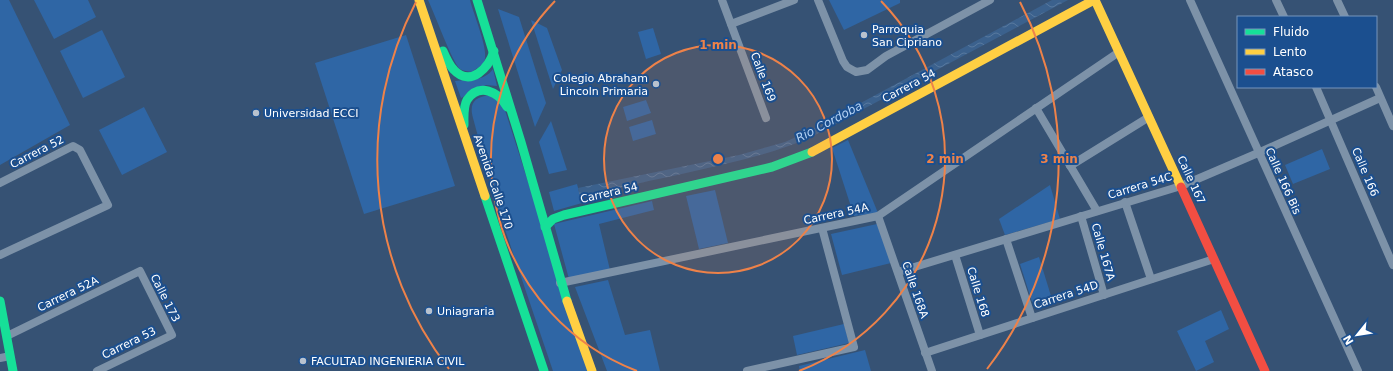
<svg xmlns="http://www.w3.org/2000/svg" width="1393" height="371" viewBox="0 0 1393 371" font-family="'DejaVu Sans',sans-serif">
	<defs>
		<pattern id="water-waves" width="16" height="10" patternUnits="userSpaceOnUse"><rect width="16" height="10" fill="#3b618d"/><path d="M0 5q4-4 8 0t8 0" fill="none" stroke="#58799e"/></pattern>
	</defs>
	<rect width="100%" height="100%" fill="#365274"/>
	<!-- green -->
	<g fill="#2f66a5">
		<path d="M0 0H9L70 125 0 165Z"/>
		<path d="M34 0H88L96 17 54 39Z"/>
		<path d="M428 0H470C473 13 490 52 484 62 482 66 475 69 472 72 468 71 463 71 460 69 453 64 434 12 428 0Z"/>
		<path d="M829 0H900V3L844 30Z"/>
		<path d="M498 9 519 17 546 103 535 127Z"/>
		<path d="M531 20 547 28 562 70 553 89Z"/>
		<path d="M653 28 661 54 646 59 638 32Z"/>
		<path d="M102 30 125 77 83 98 60 51Z"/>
		<path d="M406 35 455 186 364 214 315 63Z"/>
		<path d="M493 69 497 86 486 85 461 98 455 81C468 79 484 82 493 69Z"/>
		<path d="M490 95 503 104 589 371H553L496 203 473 118C469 103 474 97 490 95Z"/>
		<path d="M646 100 651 113 627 121 623 107Z"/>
		<path d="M144 107 167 152 122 175 99 130Z"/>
		<path d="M652 120 656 134 633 141 629 127Z"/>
		<path d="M551 121 567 170 549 174 539 142Z"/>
		<path d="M848 140 878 213 854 216 832 148Z"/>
		<path d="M1322 149 1330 169 1293 184 1285 165Z"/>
		<path d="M577 184 582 203 554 211 549 192Z"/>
		<path d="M1050 185 1060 219 1005 235 999 219Z"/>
		<path d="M715 190 728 243 699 249 686 196Z"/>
		<path d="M652 201 654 210 599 224 610 270 569 279 554 224Z"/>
		<path d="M877 224 891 263 842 275 831 234Z"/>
		<path d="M1039 257 1051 296 1032 302 1020 264Z"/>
		<path d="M608 280 625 335 650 330 660 371H607L575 287Z"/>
		<path d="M1221 310 1229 329 1205 341 1214 362 1196 371 1177 331Z"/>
		<path d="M844 324 849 343 797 355 793 336Z"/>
		<path d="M865 350 871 371H800L799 366Z"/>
	</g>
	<!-- water -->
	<path fill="url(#water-waves)" d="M1052 0H1068L809 138C765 157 719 165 673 176 642 182 611 190 580 198L578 188 739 155 785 142 805 133Z"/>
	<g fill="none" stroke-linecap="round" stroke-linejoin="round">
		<!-- street -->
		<g stroke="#7d92a8" stroke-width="8">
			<path d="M722 0 766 118"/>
			<path d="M818 0 843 61 847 67 856 72 867 70 886 56 990 0"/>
			<path d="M1190 0 1358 371"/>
			<path d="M1276 0 1284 17"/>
			<path d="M1337 0 1345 17"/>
			<path d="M731 24 794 0"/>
			<path d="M1316 87 1393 265"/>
			<path d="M1376 87 1393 126"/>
			<path d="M1036 108 1097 211"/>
			<path d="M1070 166 1149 117"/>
			<path d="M0 183 73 146 80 150 108 205 0 255"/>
			<path d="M1125 202 1151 279"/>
			<path d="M878 216 932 371"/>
			<path d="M1081 216 1104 295"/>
			<path d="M1006 239 1032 318"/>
			<path d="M955 255 980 335"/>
			<path d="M898 272 1181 186 1258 153 1380 98"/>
			<path d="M560 283 878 216 1119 52"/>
			<path d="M7 336 140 271 172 335 97 371"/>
			<path d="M925 353 1214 259"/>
			<path d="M0 358 10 356"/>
			<path d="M747 371 854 347 822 228"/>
		</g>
		<!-- fast -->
		<g stroke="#16e098" stroke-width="9">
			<path d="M477 0 521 142 567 301"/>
			<path d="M443 51C446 58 449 65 454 70 471 88 489 67 494 51"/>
			<path d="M464 125C464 117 463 107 467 100 479 82 499 92 507 107"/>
			<path d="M485 196 544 371"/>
			<path d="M545 227 553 219 564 215 772 167 812 152"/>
			<path d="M0 301 13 371"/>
		</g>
		<!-- slow -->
		<g stroke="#ffcf43" stroke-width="9">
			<path d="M419 0 485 196"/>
			<path d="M1095 0 1181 187"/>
			<path d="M812 152 1094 0"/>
			<path d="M567 301 592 371"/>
		</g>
		<!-- jam -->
		<path stroke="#f24e42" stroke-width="9" d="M1181 187 1265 371"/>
	</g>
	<!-- distance rings -->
	<circle cx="718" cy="159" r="114" fill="#ee8249" fill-opacity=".12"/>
	<g fill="none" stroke="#ee8249" stroke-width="2">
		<circle cx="718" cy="159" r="114"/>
		<path d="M637 371A227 227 0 0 1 555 1M881 1A227 227 0 0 1 799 371"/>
		<path d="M449 369A341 341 0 0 1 416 2M1020 2A341 341 0 0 1 987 369"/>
	</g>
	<!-- markers -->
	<g fill="#b9c2ce" stroke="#1b4f8f" stroke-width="1.5">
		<circle cx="864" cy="35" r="4"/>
		<circle cx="656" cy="84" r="4"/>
		<circle cx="256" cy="113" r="4"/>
		<circle cx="429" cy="311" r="4"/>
		<circle cx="303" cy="361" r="4"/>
	</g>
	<g text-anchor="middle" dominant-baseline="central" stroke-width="4" stroke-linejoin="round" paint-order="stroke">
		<!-- poi labels -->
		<g font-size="11" fill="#fff" stroke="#1b4f8f" text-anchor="start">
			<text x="872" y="29">Parroquia<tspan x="872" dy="13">San Cipriano</tspan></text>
			<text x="648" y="78" text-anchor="end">Colegio Abraham<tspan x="648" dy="13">Lincoln Primaria</tspan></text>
			<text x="264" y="113">Universidad ECCI</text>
			<text x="437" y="311">Uniagraria</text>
			<text x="311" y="361">FACULTAD INGENIERIA CIVIL</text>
		</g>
		<!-- street labels -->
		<g font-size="11" fill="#fff" stroke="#1b4f8f">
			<text transform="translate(763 77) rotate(69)">Calle 169</text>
			<text transform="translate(909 86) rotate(-28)">Carrera 54</text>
			<text transform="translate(37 152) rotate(-27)">Carrera 52</text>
			<text transform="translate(1365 172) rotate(67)">Calle 166</text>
			<text transform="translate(1191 180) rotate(65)">Calle 167</text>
			<text transform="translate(1283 181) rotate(66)">Calle 166 Bis</text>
			<text transform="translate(493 182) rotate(71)">Avenida Calle 170</text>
			<text transform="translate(1140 186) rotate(-17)">Carrera 54C</text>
			<text transform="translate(609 193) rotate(-13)">Carrera 54</text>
			<text transform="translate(836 214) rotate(-12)">Carrera 54A</text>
			<text transform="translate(1103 252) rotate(74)">Calle 167A</text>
			<text transform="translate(915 290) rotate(71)">Calle 168A</text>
			<text transform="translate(978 292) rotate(73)">Calle 168</text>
			<text transform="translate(68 294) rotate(-26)">Carrera 52A</text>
			<text transform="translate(1066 295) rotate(-18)">Carrera 54D</text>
			<text transform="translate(165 298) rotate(63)">Calle 173</text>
			<text transform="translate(129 343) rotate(-26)">Carrera 53</text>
		</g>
		<!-- water labels -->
		<g font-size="12" font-style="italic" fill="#b5d3f5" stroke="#1b4f8f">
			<text transform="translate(829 122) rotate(-28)">Rio Cordoba</text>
		</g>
	</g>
	<circle cx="718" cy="159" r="6" fill="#ee8249" stroke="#1b4f8f" stroke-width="2"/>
	<g font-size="12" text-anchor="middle" font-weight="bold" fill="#ee8249" stroke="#1b4f8f" stroke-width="4" stroke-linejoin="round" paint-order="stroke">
		<text x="718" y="49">1 min</text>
		<text x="945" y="163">2 min</text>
		<text x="1059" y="163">3 min</text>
	</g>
	<!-- legend -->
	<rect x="1237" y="16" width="140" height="72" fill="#1b4f8f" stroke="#7695bc"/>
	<rect x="1245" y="29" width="20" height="6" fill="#16e098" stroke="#7695bc"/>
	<text x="1273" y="36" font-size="12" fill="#ffffff">Fluido</text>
	<rect x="1245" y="49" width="20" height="6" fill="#ffcf43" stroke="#7695bc"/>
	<text x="1273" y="56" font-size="12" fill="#ffffff">Lento</text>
	<rect x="1245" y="69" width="20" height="6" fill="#f24e42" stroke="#7695bc"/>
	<text x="1273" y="76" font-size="12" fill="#ffffff">Atasco</text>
	<!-- north arrow -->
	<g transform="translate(1357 335) rotate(240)" stroke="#1b4f8f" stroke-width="3" paint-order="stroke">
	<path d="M0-3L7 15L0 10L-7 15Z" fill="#ffffff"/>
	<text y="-6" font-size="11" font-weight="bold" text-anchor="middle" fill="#ffffff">N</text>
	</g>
</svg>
